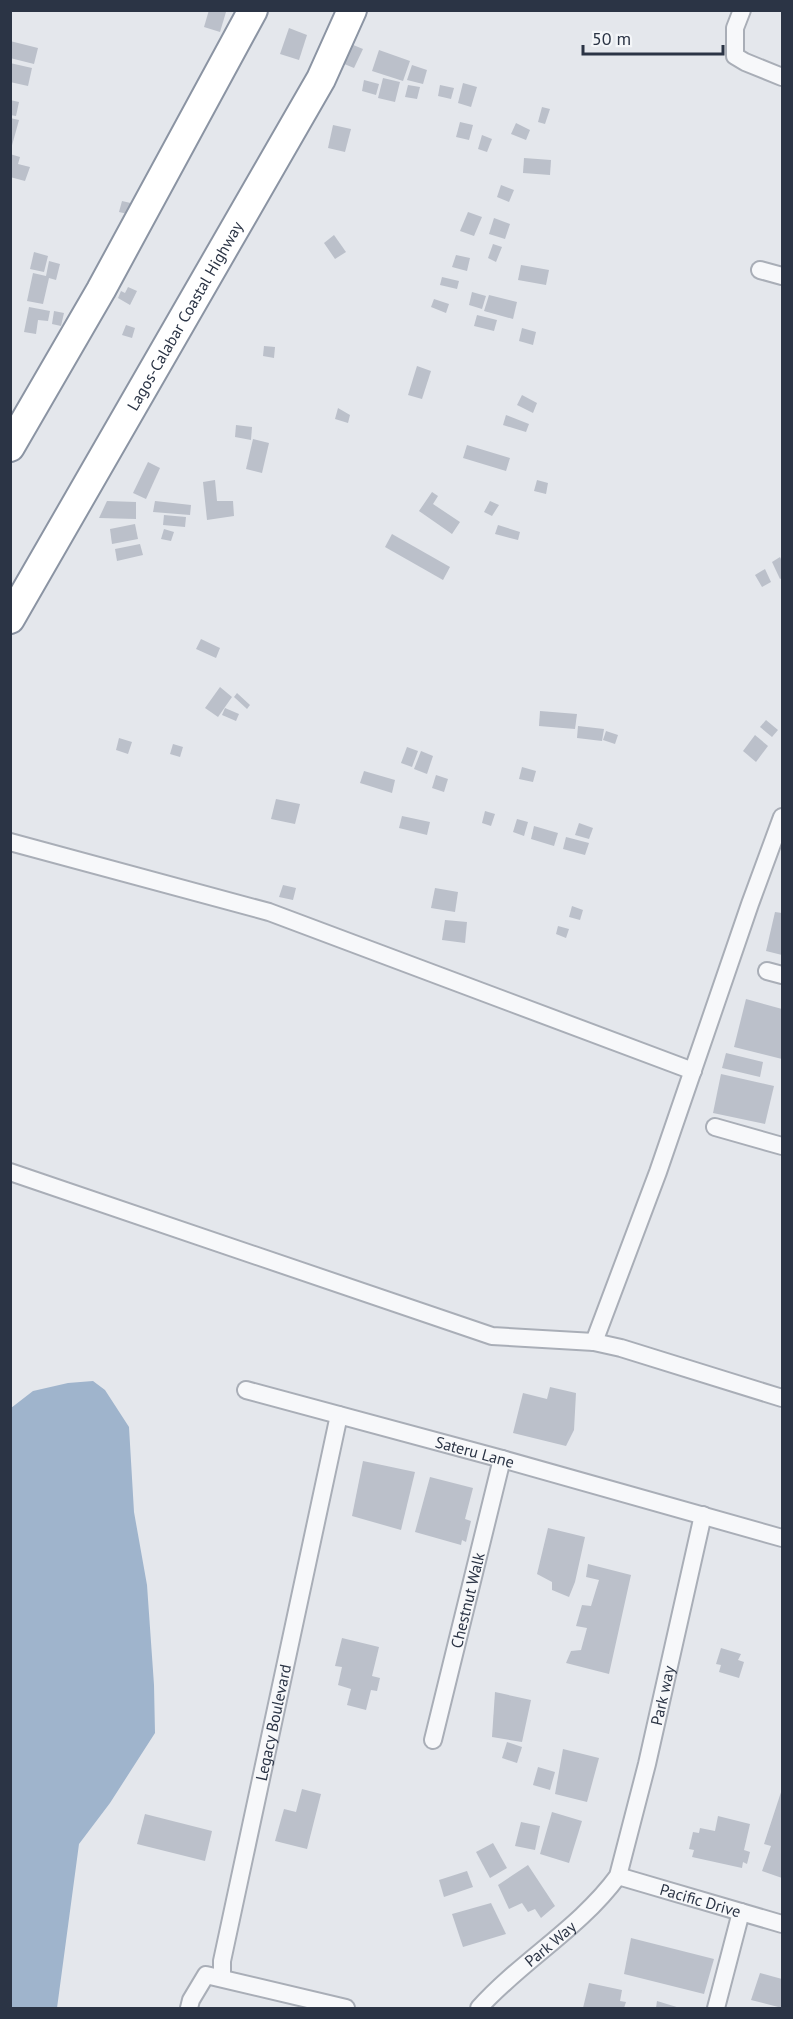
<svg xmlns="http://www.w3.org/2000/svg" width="793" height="2019" viewBox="0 0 793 2019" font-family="'PT Sans',sans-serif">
	<rect width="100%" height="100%" fill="#e4e7ec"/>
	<!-- water -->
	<path fill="#9fb4cc" d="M93 1381 105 1390 129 1427 134 1512 147 1585 154 1685 155 1733 110 1803 79 1844 57 2008H11V1408L33 1391 68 1383Z"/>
	<!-- building -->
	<g fill="#bbc0ca">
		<path d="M209 10 226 12 220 32 204 27Z"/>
		<path d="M289 28 307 35 299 60 280 54Z"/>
		<path d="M10 41 38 48 34 64 10 58Z"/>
		<path d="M346 42 363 49 354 68 337 61Z"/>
		<path d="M379 50 410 61 403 81 372 71Z"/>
		<path d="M10 63 32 68 28 86 10 82Z"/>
		<path d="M412 65 427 70 423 84 407 80Z"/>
		<path d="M383 78 400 82 395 102 378 98Z"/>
		<path d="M364 80 379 84 376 95 362 91Z"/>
		<path d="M463 83 477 87 471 107 458 103Z"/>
		<path d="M408 85 420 87 417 99 405 97Z"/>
		<path d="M440 85 454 88 451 99 438 96Z"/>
		<path d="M10 100 19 102 16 116 10 115Z"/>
		<path d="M542 107 550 109 545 124 538 122Z"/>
		<path d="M10 118 19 120 11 149H10Z"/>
		<path d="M460 122 473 125 469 140 456 137Z"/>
		<path d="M516 123 530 130 526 140 511 134Z"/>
		<path d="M333 125 351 129 345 152 328 148Z"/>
		<path d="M482 135 492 139 487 152 478 149Z"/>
		<path d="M10 154 20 157 18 164 30 167 25 181 10 177Z"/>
		<path d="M524 158 551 160 550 175 523 173Z"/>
		<path d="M501 185 514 190 509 202 497 197Z"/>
		<path d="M122 201 135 204 132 215 119 212Z"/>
		<path d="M468 212 482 217 474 236 460 231Z"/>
		<path d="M494 218 510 224 505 239 489 234Z"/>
		<path d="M334 235 346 252 335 259 324 243Z"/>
		<path d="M493 244 502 247 496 262 488 258Z"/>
		<path d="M34 252 48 256 44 272 30 269Z"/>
		<path d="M456 255 470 258 467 271 452 267Z"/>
		<path d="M49 261 60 264 56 280 49 278 43 304 27 301 33 273 46 276Z"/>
		<path d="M521 265 549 270 546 285 518 280Z"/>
		<path d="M442 277 459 281 457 289 440 285Z"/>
		<path d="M128 287 137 291 130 305 118 298 121 291 125 293Z"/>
		<path d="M472 292 486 296 482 309 469 305Z"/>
		<path d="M489 295 517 302 513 319 484 311Z"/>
		<path d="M434 299 449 304 446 313 431 307Z"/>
		<path d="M29 307 50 311 48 321 38 320 36 334 24 332Z"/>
		<path d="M54 311 64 313 61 326 52 324Z"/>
		<path d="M477 315 497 320 494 331 474 326Z"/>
		<path d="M126 325 135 328 132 338 122 335Z"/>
		<path d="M522 328 536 332 533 345 519 341Z"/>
		<path d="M264 346 275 347 274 358 263 356Z"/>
		<path d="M417 366 431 371 422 399 408 395Z"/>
		<path d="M522 395 537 403 533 413 517 405Z"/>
		<path d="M338 408 350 415 348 423 335 419Z"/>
		<path d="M506 415 529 424 526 432 503 425Z"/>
		<path d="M236 425 252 427 251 440 235 437Z"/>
		<path d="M253 439 269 443 262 473 246 469Z"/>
		<path d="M467 445 510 458 506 471 463 458Z"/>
		<path d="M148 462 160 468 146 499 133 493Z"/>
		<path d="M215 480 217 501H233L234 516 207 520 203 482Z"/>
		<path d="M537 480 548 483 546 494 534 491Z"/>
		<path d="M432 492 438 496 433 504 460 522 452 534 419 511Z"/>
		<path d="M107 501 136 502V519L99 518Z"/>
		<path d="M155 501 191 505 190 515 153 512Z"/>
		<path d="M490 501 499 505 492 516 484 512Z"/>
		<path d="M164 515 186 517 185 527 163 525Z"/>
		<path d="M135 524 138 539 112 544 110 529Z"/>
		<path d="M498 525 520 532 518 540 495 534Z"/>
		<path d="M164 529 174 532 171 541 161 539Z"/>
		<path d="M392 534 450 567 443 580 385 547Z"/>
		<path d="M140 544 143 555 117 561 115 549Z"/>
		<path d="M780 557 782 561V578L780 579 772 562Z"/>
		<path d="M765 569 771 582 762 587 755 575Z"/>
		<path d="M201 639 220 648 216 658 196 649Z"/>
		<path d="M220 687 232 697 218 717 205 708Z"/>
		<path d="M237 693 250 705 247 709 234 697Z"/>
		<path d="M225 708 239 714 236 721 222 715Z"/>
		<path d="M540 711 577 714 575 729 539 726Z"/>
		<path d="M766 720 778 730 772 737 760 727Z"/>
		<path d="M578 726 604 729 602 741 577 738Z"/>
		<path d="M606 731 618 735 615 744 603 740Z"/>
		<path d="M755 735 768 746 756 762 743 751Z"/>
		<path d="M119 738 132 742 128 754 116 750Z"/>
		<path d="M173 744 183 747 180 757 170 754Z"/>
		<path d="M407 747 418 751 412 767 401 763Z"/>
		<path d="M421 751 433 756 427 774 414 769Z"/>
		<path d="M522 767 536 771 533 782 519 779Z"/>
		<path d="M364 771 395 780 392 793 360 783Z"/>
		<path d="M436 775 448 779 444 792 432 788Z"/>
		<path d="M276 799 300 804 295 824 271 819Z"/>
		<path d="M485 811 495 814 491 826 482 823Z"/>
		<path d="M402 816 430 822 427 835 399 828Z"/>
		<path d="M517 819 528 822 524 836 513 832Z"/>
		<path d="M579 823 593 828 589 839 575 835Z"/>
		<path d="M534 826 558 833 554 846 531 839Z"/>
		<path d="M566 837 589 843 585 855 563 849Z"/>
		<path d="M283 885 296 888 293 900 279 897Z"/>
		<path d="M435 888 458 892 455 912 431 908Z"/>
		<path d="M572 906 583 910 580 920 569 917Z"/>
		<path d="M775 912 782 913V955L766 951Z"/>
		<path d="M445 920 467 922 465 943 442 940Z"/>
		<path d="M558 926 569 929 566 938 556 934Z"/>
		<path d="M746 999 782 1009V1059L734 1047Z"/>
		<path d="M726 1053 763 1062 760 1077 722 1068Z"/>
		<path d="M721 1074 774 1086 765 1124 713 1113Z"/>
		<path d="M550 1387 576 1393 574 1430 566 1446 513 1433 523 1393 547 1399Z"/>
		<path d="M363 1461 415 1472 401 1530 352 1516Z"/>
		<path d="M430 1477 473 1488 465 1519 471 1521 466 1542 462 1540 461 1545 415 1532Z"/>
		<path d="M548 1528 585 1537 575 1582 569 1597 552 1590V1582L537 1574Z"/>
		<path d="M588 1564 631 1575 609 1674 566 1663 571 1651 581 1650 587 1628 576 1626 582 1605 591 1606 599 1580 586 1577Z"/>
		<path d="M342 1638 379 1647 372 1676 380 1678 377 1691 371 1690 366 1710 347 1705 351 1689 338 1685 342 1667 335 1666Z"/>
		<path d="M721 1648 741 1654 738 1660 744 1662 739 1678 719 1672 721 1665 716 1664Z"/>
		<path d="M495 1692 531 1700 522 1742 492 1737Z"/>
		<path d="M507 1742 522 1747 517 1763 502 1758Z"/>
		<path d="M563 1749 599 1758 587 1802 555 1794Z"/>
		<path d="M538 1767 555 1772 550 1790 533 1785Z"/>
		<path d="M302 1789 321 1794 307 1849 275 1841 284 1809 296 1812Z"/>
		<path d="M782 1789V1878L762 1871 771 1846 764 1844Z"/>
		<path d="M552 1812 582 1821 569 1863 540 1854Z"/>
		<path d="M145 1814 212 1831 205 1861 137 1844Z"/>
		<path d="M718 1816 750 1824 744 1850 750 1852 747 1864 743 1862 742 1868 692 1857 694 1850 689 1849 693 1832 699 1833 700 1828 715 1831Z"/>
		<path d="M521 1822 540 1826 535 1850 515 1846Z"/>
		<path d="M493 1843 507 1868 490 1878 476 1852Z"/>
		<path d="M528 1865 555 1906 541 1918 535 1909 528 1912 522 1903 509 1909 498 1885Z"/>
		<path d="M467 1871 473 1887 444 1897 439 1880Z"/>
		<path d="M491 1903 506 1934 463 1947 452 1914Z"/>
		<path d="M631 1938 714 1959 704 1994 624 1974Z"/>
		<path d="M760 1973 782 1979V2008L751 2000Z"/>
		<path d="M589 1983 622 1990 620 2001 626 2002 624 2008H583Z"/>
		<path d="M657 2001 680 2008H656Z"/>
	</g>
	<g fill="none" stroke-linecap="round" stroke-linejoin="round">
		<!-- minor casing -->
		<g stroke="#a9aeb7" stroke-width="20">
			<g id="minor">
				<path d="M742 10 735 28V56L745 62 782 77"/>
				<path d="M760 270 782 276"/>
				<path d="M10 842 269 912 693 1071"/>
				<path d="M767 971 782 975"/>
				<path d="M715 1127 782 1146"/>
				<path d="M10 1172 492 1336 594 1342 621 1348 782 1398"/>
				<path d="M594 1342 658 1172 750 904 782 817"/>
				<path id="s1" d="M246 1390 502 1459 782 1538"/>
				<path id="s2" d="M433 1740 502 1459"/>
				<path id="s3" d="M618 1876 782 1924"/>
				<path id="s4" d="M222 1978V1961L339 1415"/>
				<path d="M189 2008 191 2000 206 1975 346 2008"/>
				<path id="s5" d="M479 2008C521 1961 580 1928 618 1876L647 1764 703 1515"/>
				<path d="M716 2008 741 1912"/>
			</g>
		</g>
		<!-- trunk casing -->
		<g stroke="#8b94a3" stroke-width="32">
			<g id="trunk">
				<path d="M10 447 101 290 253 10"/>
				<path id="s6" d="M10 619 321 79 352 10"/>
			</g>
		</g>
		<!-- minor -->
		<use href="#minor" stroke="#f7f8fa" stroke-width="16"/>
		<!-- trunk -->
		<use href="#trunk" stroke="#fff" stroke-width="28"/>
	</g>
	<g text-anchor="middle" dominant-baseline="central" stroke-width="4.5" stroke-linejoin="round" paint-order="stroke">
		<!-- street labels -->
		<g font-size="16" fill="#2b3445" stroke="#f4f6f9">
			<text stroke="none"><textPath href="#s6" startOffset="350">Lagos-Calabar Coastal Highway</textPath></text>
			<text stroke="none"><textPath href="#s1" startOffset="237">Sateru Lane</textPath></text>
			<text stroke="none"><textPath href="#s2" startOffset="144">Chestnut Walk</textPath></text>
			<text stroke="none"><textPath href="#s5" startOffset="378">Park way</textPath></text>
			<text stroke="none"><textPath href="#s4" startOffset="261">Legacy Boulevard</textPath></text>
			<text stroke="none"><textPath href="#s3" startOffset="86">Pacific Drive</textPath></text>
			<text stroke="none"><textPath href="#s5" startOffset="96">Park Way</textPath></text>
		</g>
	</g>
	<!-- border -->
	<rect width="793" height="2019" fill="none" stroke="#2b3445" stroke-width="24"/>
	<!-- scale -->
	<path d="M583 45v9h140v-9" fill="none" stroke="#2b3445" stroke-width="3"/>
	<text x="592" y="45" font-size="18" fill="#2b3445" stroke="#f4f6f9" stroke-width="4.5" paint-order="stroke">50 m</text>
</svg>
